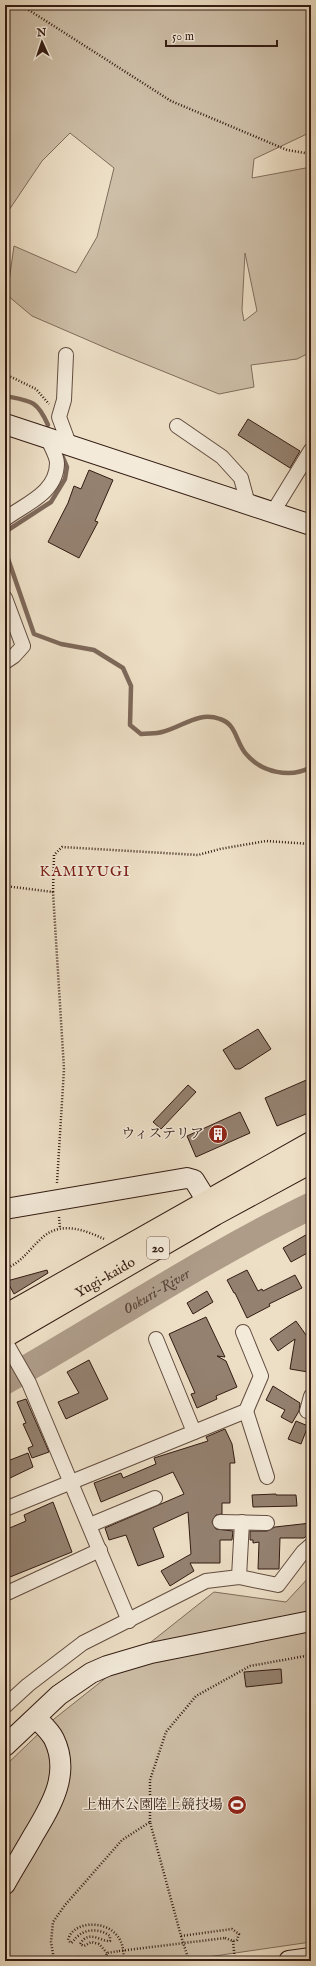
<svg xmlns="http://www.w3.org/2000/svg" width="316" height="1966" viewBox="0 0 316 1966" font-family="'IM FELL English','Noto Serif JP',serif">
	<rect width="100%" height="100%" fill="#eddfc6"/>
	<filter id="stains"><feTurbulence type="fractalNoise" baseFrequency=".005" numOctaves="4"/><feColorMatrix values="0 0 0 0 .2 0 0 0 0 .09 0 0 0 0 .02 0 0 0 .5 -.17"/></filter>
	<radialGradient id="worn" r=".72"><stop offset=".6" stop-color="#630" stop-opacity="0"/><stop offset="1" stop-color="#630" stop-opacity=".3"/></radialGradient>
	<!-- green -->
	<g fill="#cdbea7" stroke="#806c5c" fill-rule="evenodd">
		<path d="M5 5H311V132L254 159 252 178 311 167V352L297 359 251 365 254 387 219 394 113 351 32 316 7 295 14 246 76 273 97 237 114 168 70 133 42 161 5 216ZM245 253 257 311 244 321 242 310Z"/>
		<path d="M311 1575V1942L180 1961H5V1766L54 1719 214 1592 286 1602Z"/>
	</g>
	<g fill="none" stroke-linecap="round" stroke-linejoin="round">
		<!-- stream -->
		<g stroke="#7d6859" stroke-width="4.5">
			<path d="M5 396C31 401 37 400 48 425"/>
			<path d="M5 542 8 530 51 502 65 479 67 467 62 455"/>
			<path d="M5 550 34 634 61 644 94 650 123 668 131 686 130 725 141 734C148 733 156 734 162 732 183 727 198 711 220 719 237 724 236 744 247 755 262 772 290 779 311 767"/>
		</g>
		<!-- river -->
		<path stroke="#ae9c89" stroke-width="27" id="s1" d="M5 1381C107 1323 205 1257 311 1206"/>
	</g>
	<!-- building -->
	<g fill="#948170" stroke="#331b12">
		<path d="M248 419 300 451 290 468 238 435Z"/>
		<path d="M89 470 113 480 95 521 98 522 79 558 48 542 68 503 74 486 81 489Z"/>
		<path d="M258 1029 271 1049 240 1069H235L223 1050Z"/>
		<path d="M311 1078V1112L277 1126 265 1098Z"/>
		<path d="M188 1085 196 1092 161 1129 153 1122Z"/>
		<path d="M240 1112 250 1133 196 1157 187 1136Z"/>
		<path d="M311 1232V1251L291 1262 283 1248Z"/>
		<path d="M47 1270 48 1273 14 1294 7 1281Z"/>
		<path d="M247 1270 258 1291 262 1289 263 1291 295 1275 302 1288 269 1304 270 1306 247 1318 235 1293H234L227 1280Z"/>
		<path d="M207 1291 213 1302 193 1314 187 1303Z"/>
		<path d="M206 1317 225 1357 217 1356 226 1361 237 1387 216 1396 217 1399 197 1408 191 1394 195 1393 169 1334Z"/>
		<path d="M296 1321 311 1342V1358L308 1372 290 1369 295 1339 278 1351 270 1339Z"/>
		<path d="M89 1360 108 1399 66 1419 58 1402 79 1393 67 1372Z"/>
		<path d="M273 1386 300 1403 299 1411 292 1423 281 1417 285 1410 266 1400Z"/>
		<path d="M26 1399 49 1452 32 1458 28 1448 33 1446 23 1424 26 1423 17 1402Z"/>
		<path d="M296 1421 308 1426 301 1444 288 1439Z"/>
		<path d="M225 1429 232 1444 235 1463H230V1503H222V1514L216 1515 212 1522 216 1529 233 1531 232 1540H220V1563H190L194 1571 170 1586 161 1571 191 1554 188 1512 153 1528 164 1557 138 1566 126 1535 109 1540 105 1528 184 1494 173 1472 101 1502 94 1483 121 1473 123 1478 156 1464 154 1458 208 1441 206 1437Z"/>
		<path d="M28 1453 33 1467 10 1478 9 1476 5 1477V1462Z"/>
		<path d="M276 1494V1495H296L297 1506 253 1507 252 1495Z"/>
		<path d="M53 1502 72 1552 5 1579V1530L26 1521 24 1515Z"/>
		<path d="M311 1523V1532L304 1538H280L279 1569H258L259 1542 253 1543V1540H250V1531H267L275 1527Z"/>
		<path d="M281 1669 282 1683 246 1687 244 1672Z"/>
	</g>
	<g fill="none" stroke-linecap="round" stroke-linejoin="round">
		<!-- street casing -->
		<g stroke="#624c3f" stroke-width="16">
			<g id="street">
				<path d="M66 355 64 400 59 417 69 444"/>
				<path d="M177 426 222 457 241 478 248 504"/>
				<path d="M273 512 311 450"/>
				<path d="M5 519C25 504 57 493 57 463 57 456 50 445 47 437"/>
				<path d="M5 598 23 646 14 656 5 662"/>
				<path d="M156 1339 194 1432"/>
				<path d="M5 1341 29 1383 129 1621"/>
				<path d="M246 1411 267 1477"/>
				<path d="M307 1411 311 1396"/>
				<path d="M5 1509 246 1411 261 1376 243 1332"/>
				<path d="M220 1522 267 1523"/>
				<path d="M90 1525 155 1498"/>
				<path d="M239 1577 242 1522"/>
				<path d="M5 1594 100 1550"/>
				<path d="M5 1706 28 1685 83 1643 206 1581 239 1577 278 1585 303 1552 311 1545"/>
			</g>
		</g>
		<!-- secondary casing -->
		<g stroke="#331b12" stroke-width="22">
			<g id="secondary">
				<path d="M5 424 311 525"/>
				<path d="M5 1209 187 1178 194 1180 215 1214"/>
				<path d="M5 1746 59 1695 91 1673 107 1666 151 1653 311 1621"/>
				<path d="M5 1884C14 1868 24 1852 33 1836 51 1806 71 1774 54 1739 50 1731 42 1724 36 1718"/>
				<path d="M289 1961 311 1958"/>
			</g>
		</g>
		<!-- primary casing -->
		<g stroke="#331b12" stroke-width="24">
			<g id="primary">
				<path d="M5 1316 311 1143"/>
				<path id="s2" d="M5 1336 215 1214 311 1162"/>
			</g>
		</g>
		<!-- path -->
		<g stroke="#331b12" stroke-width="2.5" stroke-dasharray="1 2" stroke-linecap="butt">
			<path d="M21 5 171 101 287 150 311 154"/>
			<path d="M5 374 36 389 49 404"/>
			<path d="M5 886 53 892 64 1069 57 1183"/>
			<path d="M53 892 54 855 62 847 198 855 220 849 266 841 311 844"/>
			<path d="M307 926 311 925"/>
			<path d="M59 1217 60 1228"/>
			<path d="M5 1269C24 1261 28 1250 43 1237 61 1221 85 1230 104 1239"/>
			<path d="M150 1822V1780L166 1732 196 1696 250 1666 311 1655"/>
			<path d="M181 1936 189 1961"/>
			<path d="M233 1941 235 1961"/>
			<path d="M107 1953 99 1944 91 1942 84 1946 80 1944C89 1929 101 1942 110 1941V1936C101 1929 87 1928 78 1936 75 1938 74 1941 71 1943L68 1940C73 1916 129 1918 123 1961"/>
			<path d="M54 1960 51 1942 53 1922 65 1905 122 1840 150 1822 181 1936 232 1929 239 1934 237 1940 233 1941 225 1938"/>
			<path d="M51 1961 78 1957 80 1961"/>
			<path d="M105 1961 107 1953 119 1951"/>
		</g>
		<!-- street -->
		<use href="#street" stroke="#f3eada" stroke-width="14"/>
		<!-- secondary -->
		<use href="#secondary" stroke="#f3eada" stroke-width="20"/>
		<!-- primary -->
		<use href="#primary" stroke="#eddfc6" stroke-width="22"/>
		<!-- path-bridge -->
		<path stroke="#331b12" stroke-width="2.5" stroke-dasharray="1 2" stroke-linecap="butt" d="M119 1951 225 1938"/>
	</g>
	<!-- icons -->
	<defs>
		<g id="building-disc" transform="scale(1)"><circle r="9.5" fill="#8f2418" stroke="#f3eada"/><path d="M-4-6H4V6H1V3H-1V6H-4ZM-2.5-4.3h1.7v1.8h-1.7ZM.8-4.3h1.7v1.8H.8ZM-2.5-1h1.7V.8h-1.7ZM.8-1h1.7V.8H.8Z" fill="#fff"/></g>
		<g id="stadium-disc" transform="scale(1)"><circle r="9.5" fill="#8f2418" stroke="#f3eada"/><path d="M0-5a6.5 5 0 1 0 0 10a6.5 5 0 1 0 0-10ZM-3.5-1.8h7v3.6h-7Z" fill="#fff"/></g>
	</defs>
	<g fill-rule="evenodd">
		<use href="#building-disc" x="218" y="1134"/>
		<use href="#stadium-disc" x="237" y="1805"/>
	</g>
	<g text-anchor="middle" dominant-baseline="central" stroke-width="3" stroke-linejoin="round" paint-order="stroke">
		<!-- shield labels -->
		<rect fill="#f3eada" stroke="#6d594e" stroke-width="1" x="147" y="1237" width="22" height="22" rx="3"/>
		<g font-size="13" font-weight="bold" fill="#331b12">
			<text x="158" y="1248">20</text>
		</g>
		<!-- poi labels -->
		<g font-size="14" fill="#331b12" stroke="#f3eada" text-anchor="end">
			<text x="204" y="1134">ウィステリア</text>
			<text x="223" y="1805">上柚木公園陸上競技場</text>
		</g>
		<!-- street labels -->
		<g font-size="14" fill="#331b12" stroke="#f3eada">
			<text stroke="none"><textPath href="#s2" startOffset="116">Yugi-kaido</textPath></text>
		</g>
		<!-- neighbourhood labels -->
		<g font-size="15" letter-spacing="1" fill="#7a1f14" stroke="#f3eada">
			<text x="85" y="871">KAMIYUGI</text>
		</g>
		<!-- water labels -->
		<g font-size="15" font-style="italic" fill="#5e483c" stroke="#f3eada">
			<text stroke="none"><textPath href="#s1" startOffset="176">Ookuri-River</textPath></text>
		</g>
	</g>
	<!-- margin -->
	<rect width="316" height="1966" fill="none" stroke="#eddfc6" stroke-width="20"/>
	<rect x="6" y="6" width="304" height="1954" fill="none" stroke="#331b12" stroke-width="2"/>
	<rect x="10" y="10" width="296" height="1946" fill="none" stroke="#331b12"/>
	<!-- north arrow -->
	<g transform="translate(42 42) rotate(357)" stroke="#f3eada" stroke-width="3" paint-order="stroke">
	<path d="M0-3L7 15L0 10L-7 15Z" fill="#331b12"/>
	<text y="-6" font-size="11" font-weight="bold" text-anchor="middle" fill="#331b12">N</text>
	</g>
	<!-- scale -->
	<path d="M166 40v6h111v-6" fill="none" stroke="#331b12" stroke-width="2"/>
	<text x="172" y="40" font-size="12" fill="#331b12" stroke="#f3eada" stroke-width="3" paint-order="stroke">50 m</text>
	<rect width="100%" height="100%" filter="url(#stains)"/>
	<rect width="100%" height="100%" fill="url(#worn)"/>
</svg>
